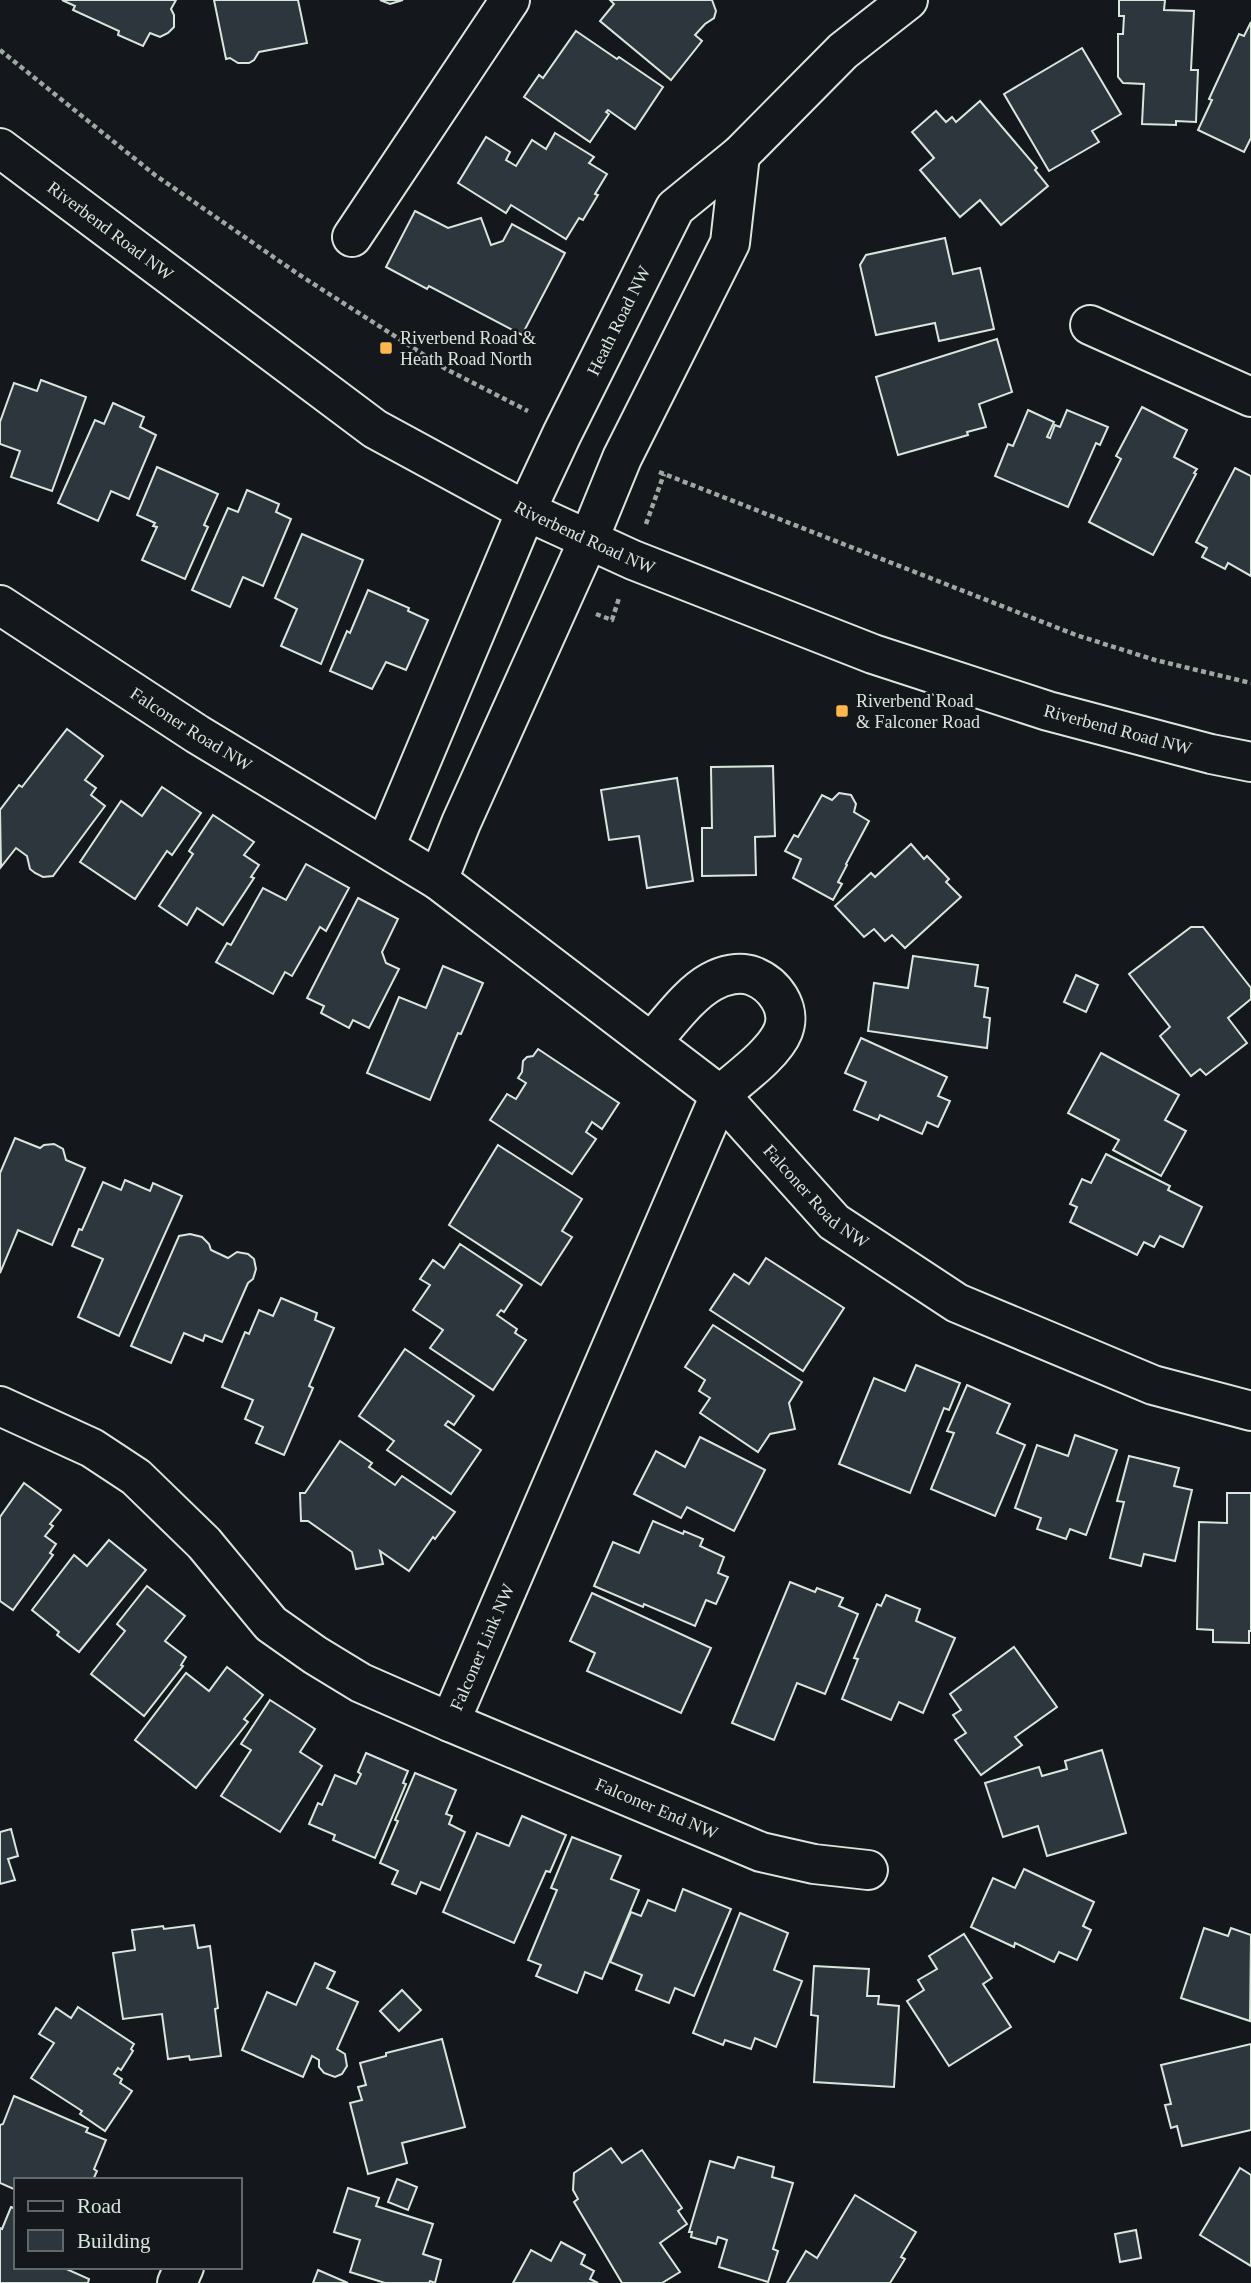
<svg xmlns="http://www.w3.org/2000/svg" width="1251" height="2283" viewBox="0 0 1251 2283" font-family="'Times New Roman',serif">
	<rect width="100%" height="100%" fill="#14181c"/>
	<!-- building -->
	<g fill="#2c363c" stroke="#d8e6dc" stroke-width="2">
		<path d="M62 0H176L171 9 174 15V27L168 33 160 37 150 33 143 46 118 35 119 31 73 10 75 6Z"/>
		<path d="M214 0H298L307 43 259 52 254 60 249 63H238L230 58 226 59Z"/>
		<path d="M380 0H403L390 4Z"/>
		<path d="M610 0H712L716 11 714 18 705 24 695 35 702 41 671 80 600 21 614 4Z"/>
		<path d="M1119 0H1165L1164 10 1194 11 1191 70H1198L1196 122 1176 121V125L1142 124 1144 84 1123 83 1118 77V34H1123L1124 16H1119Z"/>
		<path d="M1251 22V138L1244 152 1198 130 1212 100 1209 99 1239 34 1244 36Z"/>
		<path d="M576 31 617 59 619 57 663 87 635 129 608 110 606 112 609 114 590 142 524 97 539 75 543 78Z"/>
		<path d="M1082 48 1121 114 1092 131 1099 142 1049 171 1004 94Z"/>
		<path d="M980 101 1037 168 1035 170 1048 186 1001 225 980 200 960 217 920 170 934 158 912 132 936 111 946 122 952 117 956 122Z"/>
		<path d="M555 133 594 157 589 163 607 174 595 194 598 195 583 220 579 218 566 239 511 205 506 213 458 183 486 137 510 152 506 160 516 166 532 140 546 149Z"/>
		<path d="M415 211 448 228 481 218 491 245 503 241 512 224 565 253 522 335 429 286 427 289 386 267Z"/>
		<path d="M945 238 953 274 980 268 994 329 939 341 935 323 876 335 860 265 866 255Z"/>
		<path d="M997 339 1012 392 979 404 986 427 967 432 968 435 898 455 876 377Z"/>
		<path d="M41 380 86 397 52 491 11 477 20 451 0 444V422L14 383 37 391Z"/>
		<path d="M113 403 144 417 140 427 156 435 129 499 111 491 98 521 58 503 95 420 104 424Z"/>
		<path d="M1142 407 1187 430 1174 457 1197 469 1194 473 1196 474 1153 555 1089 522 1121 459 1116 456Z"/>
		<path d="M1028 410 1054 422 1047 437 1050 438 1055 425 1060 427 1067 410 1108 427 1100 445 1096 443 1068 507 995 476 1008 444 1013 446Z"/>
		<path d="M157 467 218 494 204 525 208 527 185 579 142 560 157 527 153 526 155 523 137 515Z"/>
		<path d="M1235 468 1251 476V576L1228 563 1225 569 1202 557 1207 548 1196 542Z"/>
		<path d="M247 490 279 504 276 512 291 519 263 586 243 577 230 607 192 590 228 508 238 512Z"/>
		<path d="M302 534 363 560 321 664 281 646 297 609 275 598Z"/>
		<path d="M368 590 409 608 408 611 428 620 406 670 386 662 372 689 330 671 347 631 350 633Z"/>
		<path d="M67 729 103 756 85 780 96 788 91 795 105 806 53 876 43 877 35 873 30 869 27 856 16 848 1 867 0 810 19 785 22 787Z"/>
		<path d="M773 766 775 836 755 837 756 875 702 876V828H712L711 767Z"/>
		<path d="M677 778 693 881 647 888 639 836 609 840 601 790Z"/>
		<path d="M162 787 201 813 172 855 167 851 135 899 80 862 121 801 142 816Z"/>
		<path d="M839 793 851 795 856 804 854 812 869 821 846 864 847 865 838 882 842 884 833 900 793 878 801 859 785 851 794 835 798 837 822 795 832 800Z"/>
		<path d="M213 815 254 842 244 855 259 865 251 877 254 878 223 925 197 908 187 925 159 906 193 854 189 851Z"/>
		<path d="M911 844 924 859 927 856 949 879 946 882 961 897 905 948 892 935 885 941 874 929 864 937 835 906 871 873 875 877Z"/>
		<path d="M306 864 349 888 326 931 320 927 292 976 285 972 273 994 216 962 227 943 231 945 263 888 286 900Z"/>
		<path d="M358 898 398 919 382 952 386 963 399 969 369 1028 353 1020 349 1028 321 1013 324 1006 307 998Z"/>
		<path d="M1191 927H1203L1251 988V999L1228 1018 1247 1043 1206 1075 1200 1069 1191 1076 1160 1036 1170 1027 1129 974Z"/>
		<path d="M913 956 978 965 975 986 988 988 984 1017 990 1018 987 1048 868 1031 874 983 908 988Z"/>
		<path d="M443 966 483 983 461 1034 458 1033 430 1100 367 1073 399 997 426 1008Z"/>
		<path d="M1076 975 1098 985 1086 1012 1064 1002Z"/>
		<path d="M861 1038 947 1077 938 1096 950 1101 938 1127 927 1122 922 1134 880 1115 878 1120 854 1110 866 1082 845 1073Z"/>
		<path d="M538 1049 619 1103 602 1129 592 1122 586 1132 596 1139 572 1174 490 1120 507 1094 516 1099 526 1083 518 1078 522 1072 523 1061 527 1057 533 1056Z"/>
		<path d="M1101 1053 1179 1095 1165 1120 1186 1131 1161 1176 1113 1150 1119 1140 1068 1113Z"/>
		<path d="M15 1138 40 1148 44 1145 54 1144 63 1149 66 1160 85 1168 52 1245 18 1230 0 1273V1173Z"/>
		<path d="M498 1145 582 1199 562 1231 572 1237 541 1285 449 1225Z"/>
		<path d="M1106 1154 1170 1186 1168 1190 1202 1207 1183 1247 1160 1236 1154 1247 1144 1242 1137 1255 1070 1222 1077 1207 1070 1204 1082 1179 1091 1183Z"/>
		<path d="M125 1180 150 1191 153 1183 182 1196 119 1336 78 1317 103 1259 72 1246 79 1229 82 1230 103 1182 121 1190Z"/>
		<path d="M190 1234 202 1237 209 1244 211 1250 228 1258 237 1252 248 1254 254 1259 256 1269 253 1279 248 1283 222 1342 205 1335 203 1341 184 1333 171 1363 131 1346 179 1236Z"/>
		<path d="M460 1244 522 1285 504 1312 501 1310 497 1315 517 1329 515 1333 526 1340 493 1390 430 1348 443 1330 413 1310 430 1285 420 1279 433 1260 444 1268Z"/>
		<path d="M766 1258 844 1308 803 1371 710 1310 734 1274 749 1284Z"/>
		<path d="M281 1298 317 1313 315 1320 334 1328 309 1386 313 1388 284 1455 256 1443 263 1427 245 1419 253 1400 222 1387 245 1332 249 1334 259 1310 273 1316Z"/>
		<path d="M713 1325 802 1382 789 1403 795 1429 770 1434 758 1452 700 1413 710 1398 699 1391 705 1380 685 1367Z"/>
		<path d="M405 1349 474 1396 454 1425 448 1421 445 1425 481 1450 451 1494 387 1450 394 1441 359 1416Z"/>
		<path d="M916 1365 960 1383 949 1410 944 1408 910 1493 839 1464 874 1378 905 1391Z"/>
		<path d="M967 1385 1010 1404 997 1433 1025 1445 995 1516 931 1489 954 1433 947 1431Z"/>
		<path d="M1075 1435 1117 1450 1086 1535 1070 1529 1066 1539 1037 1529 1041 1518 1015 1508 1037 1445 1068 1456Z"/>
		<path d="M700 1437 765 1470 734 1531 687 1507 681 1518 634 1494 656 1451 685 1467Z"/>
		<path d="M340 1441 372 1463 369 1467 395 1485 402 1476 455 1512 435 1539 433 1537 409 1571 380 1551 383 1564 356 1569 352 1552 308 1521H301L300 1493H305Z"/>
		<path d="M1129 1456 1179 1468 1174 1486 1192 1490 1175 1561 1144 1554 1141 1566 1110 1558 1124 1502 1117 1501Z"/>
		<path d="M24 1483 61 1510 50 1524 53 1526 45 1536 56 1544 50 1553 53 1555 13 1610 0 1601V1517Z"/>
		<path d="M1227 1493H1251V1631H1249V1643L1213 1642V1630L1197 1629 1199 1522 1227 1523Z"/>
		<path d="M653 1521 683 1534 684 1531 703 1539 700 1546 724 1557 718 1573 728 1577 716 1604 706 1600 695 1626 644 1604 643 1607 594 1586 613 1542 639 1553Z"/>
		<path d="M109 1540 146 1570 79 1652 57 1635 59 1632 32 1610 74 1555 87 1566Z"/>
		<path d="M790 1582 815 1592 817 1588 843 1598 839 1606 858 1614 825 1694 797 1683 774 1740 732 1723Z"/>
		<path d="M147 1586 185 1616 165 1641 186 1657 181 1665 183 1666 144 1716 91 1674 125 1631 117 1624Z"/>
		<path d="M592 1593 711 1648 681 1713 587 1671 595 1653 570 1641Z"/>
		<path d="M886 1595 920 1609 916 1621 955 1638 923 1713 899 1702 891 1720 842 1699 858 1659 854 1658 877 1604 881 1606Z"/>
		<path d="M1014 1647 1057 1707 1015 1737 1022 1745 981 1775 955 1740 966 1733 953 1715 961 1710 950 1694Z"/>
		<path d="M227 1667 263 1695 244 1719 248 1722 196 1788 135 1740 186 1673 209 1691Z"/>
		<path d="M270 1700 315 1729 300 1752 322 1766 280 1832 221 1796 251 1750 241 1744Z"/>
		<path d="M1102 1750 1126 1833 1047 1856 1038 1826 1003 1837 985 1783 1039 1767 1042 1776 1067 1769 1065 1761Z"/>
		<path d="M366 1753 408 1771 403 1783 406 1784 375 1858 333 1840 335 1835 309 1824 318 1803 322 1805 335 1775 356 1784 361 1774 358 1772Z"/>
		<path d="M415 1773 456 1790 446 1814 452 1816 449 1824 465 1832 440 1890 421 1882 416 1894 392 1884 398 1871 380 1863 398 1821 395 1820Z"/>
		<path d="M522 1816 566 1835 550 1872 546 1871 514 1943 443 1912 477 1833 509 1846Z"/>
		<path d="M11 1829 18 1856 8 1859 15 1880 0 1884V1832Z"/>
		<path d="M572 1837 621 1856 611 1879 639 1890 602 1979 585 1972 577 1993 536 1976 541 1965 528 1960 557 1890 551 1888Z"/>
		<path d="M1024 1869 1094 1902 1083 1926 1091 1930 1077 1960 1059 1952 1054 1962 1015 1943 1014 1947 971 1927 993 1878 1015 1888Z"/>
		<path d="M683 1889 731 1909 694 1996 675 1988 669 2003 636 1990 642 1975 610 1962 631 1912 641 1916 648 1900 675 1911Z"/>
		<path d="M740 1913 788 1933 774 1970 802 1981 776 2047 755 2038 751 2049 725 2040 723 2045 693 2033Z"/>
		<path d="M194 1925 198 1948 210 1946 218 2008 215 2009 221 2056 190 2060 189 2056 168 2059 162 2014 123 2019 113 1953 135 1950 132 1930 163 1926 164 1929Z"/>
		<path d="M1204 1928 1228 1936 1231 1928 1251 1935 1250 2021 1181 1998Z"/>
		<path d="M964 1934 992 1978 983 1984 1011 2027 949 2066 907 2001 924 1990 918 1980 937 1969 929 1956Z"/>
		<path d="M315 1963 335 1972 327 1988 358 2002 337 2049 345 2054 347 2066 342 2074 335 2077 324 2073 319 2067V2060L312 2056 303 2077 242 2050 267 1992 296 2005Z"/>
		<path d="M814 1966 869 1969 867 1996H879L878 2004 899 2006 894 2087 814 2082 818 2016 811 2015Z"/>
		<path d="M402 1990 421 2010 399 2031 380 2011Z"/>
		<path d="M78 2007 134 2044 131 2049 133 2051 121 2070 118 2068 114 2074 122 2079 120 2083 132 2091 105 2131 80 2114 82 2111 31 2078 54 2043 39 2034 56 2008 71 2018Z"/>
		<path d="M442 2039 465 2127 402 2143 407 2163 368 2174 350 2103 362 2100 358 2087 366 2085 360 2063 386 2056V2053Z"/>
		<path d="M1251 2044V2130L1182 2146 1177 2126 1171 2128 1165 2105 1171 2104 1161 2065Z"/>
		<path d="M14 2096 88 2128 86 2132 106 2140 94 2169 97 2171 93 2180H16V2190L0 2183V2125L3 2124Z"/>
		<path d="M611 2148 622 2163 642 2150 682 2208 678 2211 687 2224 660 2243 680 2272 662 2283H622L574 2202 578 2199 573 2190 574 2173Z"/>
		<path d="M738 2157 774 2167 772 2177 793 2183 773 2249 778 2251 768 2282 719 2267 727 2240 718 2237 716 2244 691 2237 692 2232H689L710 2161 734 2168Z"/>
		<path d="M1240 2168 1251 2175V2266L1200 2235Z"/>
		<path d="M397 2179 417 2187 408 2210 388 2202Z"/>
		<path d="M348 2188 379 2198 376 2206 433 2224 423 2254 441 2260 435 2283 430 2281 429 2283H385L350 2272 360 2240 334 2232Z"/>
		<path d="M855 2195 916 2232 901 2257 905 2259 890 2283H787L806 2251 817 2258Z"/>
		<path d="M11 2207 16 2209V2267H62L89 2279 88 2283H0V2228L2 2229Z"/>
		<path d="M1136 2230 1141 2258 1120 2262 1115 2234Z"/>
		<path d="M561 2242 585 2255 581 2264 594 2271 590 2279 598 2283H513L531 2250 551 2261Z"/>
		<path d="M318 2270 348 2283H313Z"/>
	</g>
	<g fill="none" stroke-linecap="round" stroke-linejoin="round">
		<!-- minor casing -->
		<g stroke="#d8e6dc" stroke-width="42">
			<g id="minor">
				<path d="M352 237 510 0"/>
				<path d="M1090 325 1251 397"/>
				<path id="s1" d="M0 605 197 734 438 880 720 1095 834 1222 957 1303 1153 1385 1251 1411"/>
				<path id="s2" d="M385 847 526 511 562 434 675 208 740 155 843 51 908 0"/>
				<path d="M438 880 461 823 588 541 622 458 730 243 740 155"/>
				<path id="s3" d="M0 1406 92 1448 136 1477 204 1543 271 1624 315 1655 361 1683 450 1722 720 1095C738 1079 774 1054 783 1031 792 1008 774 984 753 976 740 971 723 975 711 982 688 995 669 1023 651 1042"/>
				<path id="s4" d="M450 1722 761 1852 814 1864 868 1870"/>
				<path d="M177 2283 184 2267"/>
			</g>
		</g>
		<!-- major casing -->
		<g stroke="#d8e6dc" stroke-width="42">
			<g id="major">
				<path id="s5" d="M0 148 375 429 526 511 633 560 873 654 1048 711 1211 754 1251 762"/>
			</g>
		</g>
		<!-- path -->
		<g stroke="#9da8a2" stroke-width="4.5" stroke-dasharray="5 3.5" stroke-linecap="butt">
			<path d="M0 50 155 175 298 274 446 369 528 411"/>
			<path d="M659 472 1076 635 1155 660 1251 683"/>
			<path d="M646 524 664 474"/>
			<path d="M596 614 612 620 619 598"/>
		</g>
		<!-- minor -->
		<use href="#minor" stroke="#14181c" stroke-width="38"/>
		<!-- major -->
		<use href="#major" stroke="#14181c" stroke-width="38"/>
	</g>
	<!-- markers -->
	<g fill="#ffb74d" stroke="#14181c" stroke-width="2.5">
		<rect x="379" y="341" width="14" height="14" rx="3.5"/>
		<rect x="835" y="704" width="14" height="14" rx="3.5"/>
	</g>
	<g text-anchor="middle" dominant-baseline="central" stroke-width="5" stroke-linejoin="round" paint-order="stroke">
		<!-- street labels -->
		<g font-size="18" fill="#d8e6dc" stroke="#14181c">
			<text stroke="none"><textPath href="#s5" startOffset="138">Riverbend Road NW</textPath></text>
			<text stroke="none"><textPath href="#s2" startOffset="576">Heath Road NW</textPath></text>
			<text stroke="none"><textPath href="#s5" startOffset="705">Riverbend Road NW</textPath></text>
			<text stroke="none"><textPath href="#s1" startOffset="228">Falconer Road NW</textPath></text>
			<text stroke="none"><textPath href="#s5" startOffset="1272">Riverbend Road NW</textPath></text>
			<text stroke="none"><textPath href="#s1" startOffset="1012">Falconer Road NW</textPath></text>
			<text stroke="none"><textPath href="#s3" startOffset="640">Falconer Link NW</textPath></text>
			<text stroke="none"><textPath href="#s4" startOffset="224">Falconer End NW</textPath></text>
		</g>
		<!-- poi labels -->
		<g font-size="18" fill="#d8e6dc" stroke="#14181c" text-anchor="start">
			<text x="400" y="338">Riverbend Road &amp;<tspan x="400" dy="21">Heath Road North</tspan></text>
			<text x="856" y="701">Riverbend Road<tspan x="856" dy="21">&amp; Falconer Road</tspan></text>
		</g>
	</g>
	<!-- legend -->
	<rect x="14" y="2178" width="228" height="91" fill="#14181c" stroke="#626a69" stroke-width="2"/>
	<rect x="28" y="2201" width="35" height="10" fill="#14181c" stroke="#626a69" stroke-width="2"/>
	<text x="77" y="2213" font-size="21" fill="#d8e6dc">Road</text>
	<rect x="28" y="2230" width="35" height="21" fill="#2c363c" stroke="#626a69" stroke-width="2"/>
	<text x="77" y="2248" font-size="21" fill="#d8e6dc">Building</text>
</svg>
